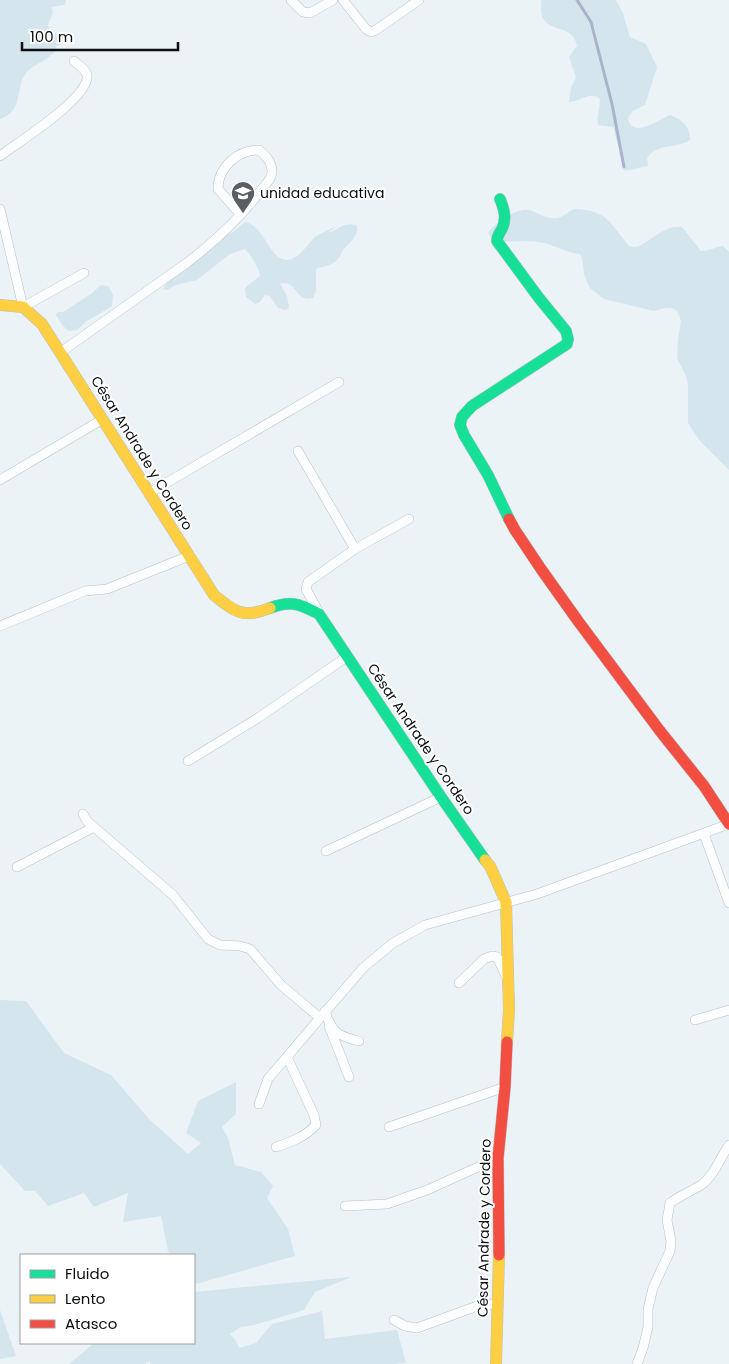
<svg xmlns="http://www.w3.org/2000/svg" width="729" height="1364" viewBox="0 0 729 1364" font-family="Poppins,sans-serif">
	<rect width="100%" height="100%" fill="#ebf3f7"/>
	<!-- green -->
	<g fill="#d4e5ed">
		<path d="M0 0H66L65 5 51 7 53 12 48 25 50 32 66 36 69 41 68 42 56 46 55 52C51 54 50 57 46 59 39 64 29 67 24 76 16 92 22 112 0 119Z"/>
		<path d="M541 0H616L623 13 630 37 646 44 657 67 645 105 633 111 628 118C632 140 660 119 670 115 682 119 691 128 690 140 676 149 657 143 647 158L648 166 625 171 613 127 598 125C596 117 600 108 600 99 591 90 579 102 569 102L571 88 576 77 569 57 577 46C573 23 549 34 542 16 540 11 542 5 541 0Z"/>
		<path d="M575 209C607 210 610 223 629 246 643 253 659 224 682 227L701 251C709 251 715 247 723 246L729 252V470L700 441 688 423V385L686 376 677 358 678 339 681 321 677 311 672 308H665L654 311 604 299 589 287 584 273 582 258 580 254C566 253 553 244 539 242 524 240 508 243 492 240L488 233C494 224 517 208 528 210 538 212 546 220 557 218 563 217 569 211 575 209Z"/>
		<path d="M245 222C265 226 269 260 287 260 298 260 307 245 314 238 317 235 334 227 338 226L327 233C341 230 340 222 357 225 359 236 351 241 344 249 341 253 340 258 335 262 330 266 323 266 316 269V291L313 298C294 303 297 278 280 284L287 296 289 307 286 310 278 308 270 296 265 295 260 302 255 304 246 297 245 289 247 286 260 276C259 267 251 256 245 249L230 254 197 280 176 285 167 290 163 289 170 278 219 239 230 234Z"/>
		<path d="M101 285 108 286 113 295 112 306 87 321 77 330 69 331 62 325 56 315 58 312H63L91 294Z"/>
		<path d="M0 1000 26 1001 64 1053 111 1075 149 1119 188 1154 201 1143 186 1133 198 1101 236 1082V1114L222 1127 228 1138 235 1165 261 1172 273 1186 267 1198 288 1229 295 1256 196 1284 194 1282V1255H171L168 1251 161 1216 123 1222 128 1193 94 1207 84 1193 48 1206 35 1191H25L0 1164Z"/>
		<path d="M351 1277 315 1292 304 1310 254 1325 241 1327 230 1334 236 1341 239 1348 256 1343 272 1324 322 1311 325 1339 397 1330 406 1363 394 1364H150V1361L145 1364H69L94 1343H194V1292Z"/>
		<path d="M0 1310 16 1356 0 1359Z"/>
	</g>
	<g fill="none" stroke-linecap="round" stroke-linejoin="round">
		<!-- stream -->
		<path stroke="#aab3cb" stroke-width="3" d="M577 0 591 22 612 104 624 167"/>
		<!-- street casing -->
		<g stroke="#bbc0c4" stroke-width="10">
			<g id="street">
				<path d="M291 0 303 12 310 13 333 0"/>
				<path d="M343 0 366 29 371 32 376 30 419 0"/>
				<path d="M0 156C17 143 91 97 87 75 86 69 78 65 74 61"/>
				<path d="M0 209 23 307 84 273"/>
				<path d="M61 352 188 262C215 241 242 216 262 189 265 185 270 180 271 176 275 166 266 155 259 150 238 150 218 167 218 189L240 214"/>
				<path d="M298 451 355 549"/>
				<path d="M0 480 103 419"/>
				<path d="M149 493 339 382"/>
				<path d="M319 613 306 589 308 582 355 549 409 519"/>
				<path d="M0 626 85 591 107 589 189 556"/>
				<path d="M188 761 258 718 348 656"/>
				<path d="M83 814 87 821 173 895 208 939 220 945 240 946 250 949 281 985 320 1018 363 968 393 943 425 925 537 894 729 824"/>
				<path d="M704 834 729 903"/>
				<path d="M326 851 441 797"/>
				<path d="M17 867 94 827"/>
				<path d="M459 983 484 959 492 956 497 957 506 976"/>
				<path d="M325 1011C332 1033 338 1036 359 1041"/>
				<path d="M695 1020 729 1010"/>
				<path d="M329 1026 349 1077"/>
				<path d="M259 1104 268 1079 320 1018"/>
				<path d="M389 1127 505 1087"/>
				<path d="M276 1147C291 1142 305 1137 316 1125L314 1115 287 1057"/>
				<path d="M345 1206 387 1204 427 1190 498 1158"/>
				<path d="M394 1320 405 1326 417 1328 480 1305 498 1304"/>
				<path d="M637 1364 643 1348 648 1327V1309L653 1288 670 1251 671 1241 667 1220 670 1203C681 1195 690 1192 701 1185 714 1176 720 1158 729 1145"/>
			</g>
		</g>
		<!-- fast casing -->
		<g stroke="#bbc0c4" stroke-width="12">
			<g id="fast">
				<path d="M500 199C504 209 507 218 502 229 499 234 497 236 497 241L539 298 566 331 568 339 567 344 472 406 462 417 460 425 464 435 488 475 509 519"/>
				<path d="M270 608C291 600 300 604 319 614L441 797 485 860"/>
			</g>
		</g>
		<!-- slow casing -->
		<g stroke="#bbc0c4" stroke-width="12">
			<g id="slow">
				<path d="M0 305 23 307 42 324 214 595C235 612 243 619 270 608"/>
				<path d="M485 860 490 866 506 902 509 1010 507 1042"/>
				<path d="M496 1364 499 1255"/>
			</g>
		</g>
		<!-- jam casing -->
		<g stroke="#bbc0c4" stroke-width="12">
			<g id="jam">
				<path d="M509 519 515 530 541 569 578 621 660 731 704 786 729 824"/>
				<path d="M499 1255 498 1158 505 1087 507 1042"/>
			</g>
		</g>
		<!-- street -->
		<use href="#street" stroke="#fcfdfe" stroke-width="9"/>
		<!-- fast -->
		<use href="#fast" stroke="#16e098" stroke-width="11"/>
		<!-- slow -->
		<use href="#slow" stroke="#ffcf43" stroke-width="11"/>
		<!-- jam -->
		<use href="#jam" stroke="#f24e42" stroke-width="11"/>
	</g>
	<!-- icons -->
	<defs>
		<g id="school-pin" transform="scale(1.25)"><path d="M0 17L-7.5 6A9.5 9.5 0 1 1 7.5 6Z" fill="#595f62" stroke="#fff"/><path d="M0-5L7-2L0 1L-7-2ZM-4 1L0 2.5L4 1V4Q0 6-4 4Z" fill="#fff"/></g>
	</defs>
	<g fill-rule="evenodd">
		<use href="#school-pin" x="243" y="193"/>
	</g>
	<g text-anchor="middle" dominant-baseline="central" stroke-width="4" stroke-linejoin="round" paint-order="stroke">
		<!-- poi labels -->
		<g font-size="14" fill="#0a0f11" stroke="#fff" text-anchor="start">
			<text x="260" y="193">unidad educativa</text>
		</g>
		<!-- street labels -->
		<g font-size="14" fill="#0a0f11" stroke="#fff">
			<text transform="translate(142 453) rotate(58)">César Andrade y Cordero</text>
			<text transform="translate(421 739) rotate(56)">César Andrade y Cordero</text>
			<text transform="translate(484 1228) rotate(-89)">César Andrade y Cordero</text>
		</g>
	</g>
	<!-- legend -->
	<rect x="20" y="1254" width="175" height="90" fill="#ffffff" stroke="#9d9fa0"/>
	<rect x="30" y="1270" width="25" height="8" fill="#16e098" stroke="#9d9fa0"/>
	<text x="65" y="1279" font-size="15" fill="#0a0f11">Fluido</text>
	<rect x="30" y="1295" width="25" height="8" fill="#ffcf43" stroke="#9d9fa0"/>
	<text x="65" y="1304" font-size="15" fill="#0a0f11">Lento</text>
	<rect x="30" y="1320" width="25" height="8" fill="#f24e42" stroke="#9d9fa0"/>
	<text x="65" y="1329" font-size="15" fill="#0a0f11">Atasco</text>
	<!-- scale -->
	<path d="M22 42v8h156v-8" fill="none" stroke="#0a0f11" stroke-width="2.5"/>
	<text x="30" y="42" font-size="15" fill="#0a0f11" stroke="#ffffff" stroke-width="4" paint-order="stroke">100 m</text>
</svg>
